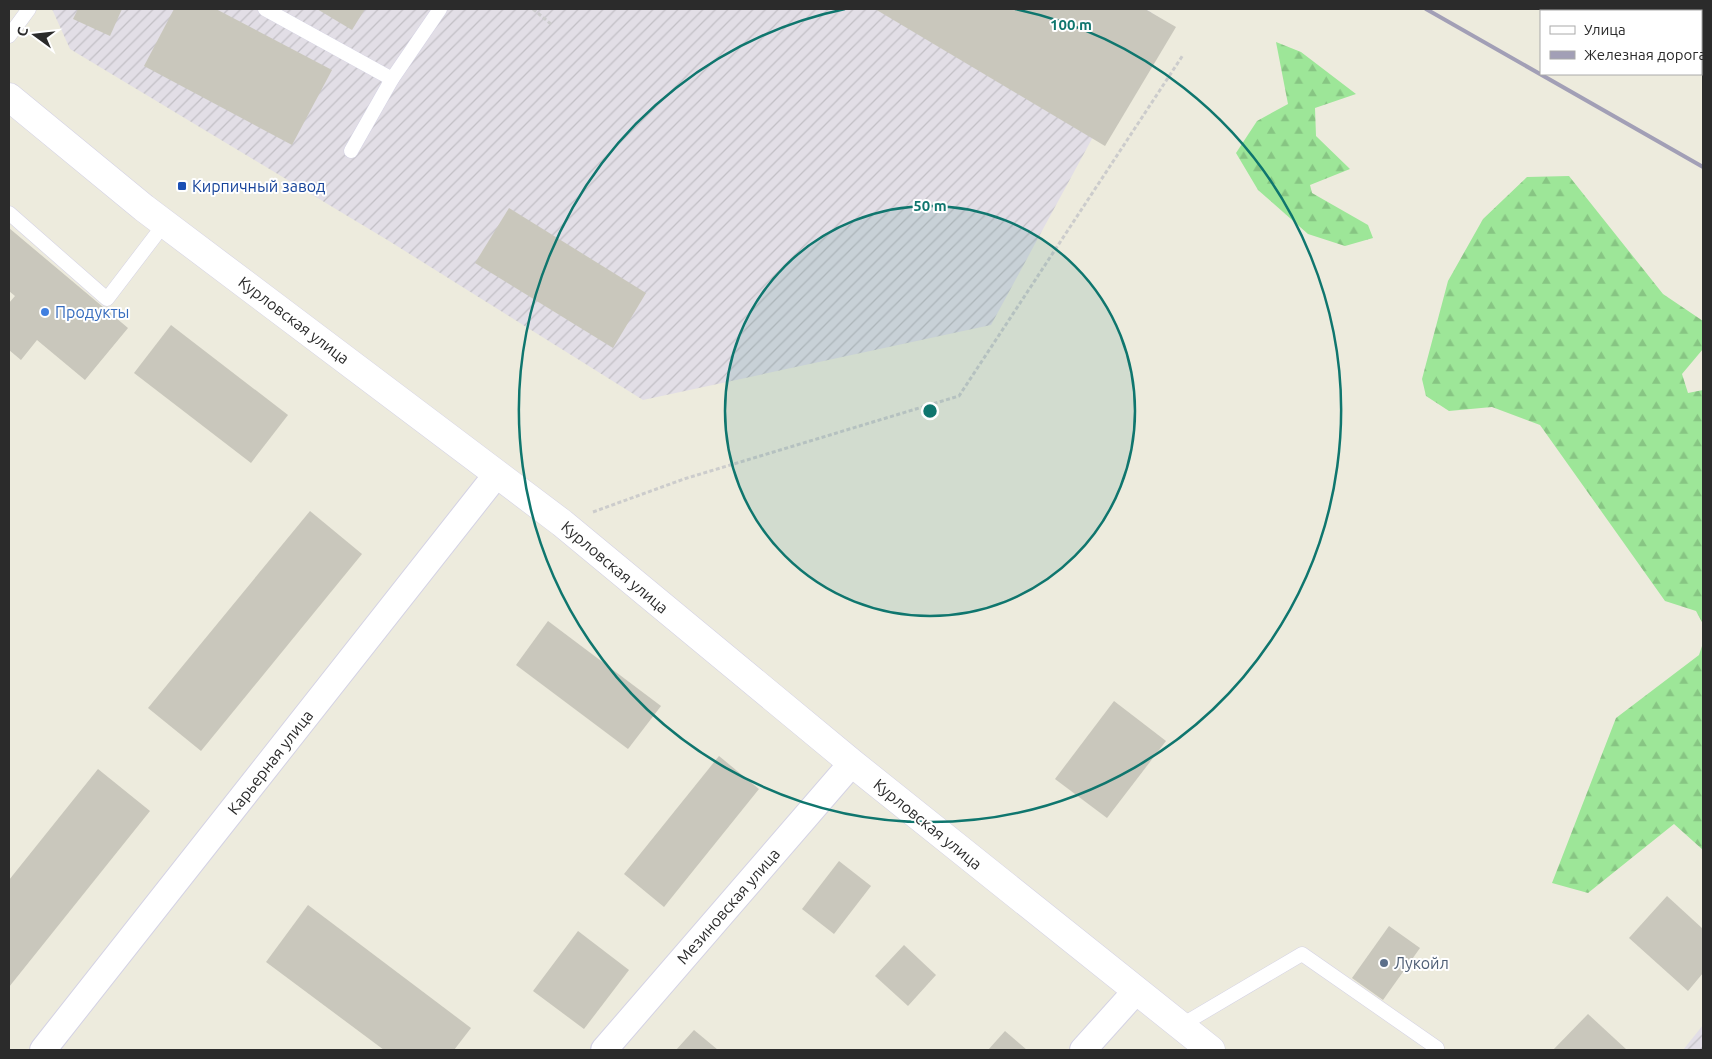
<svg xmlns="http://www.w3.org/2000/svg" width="1712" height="1059" viewBox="0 0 1712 1059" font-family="Ubuntu,sans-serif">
	<defs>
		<pattern id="industrial-furrows" width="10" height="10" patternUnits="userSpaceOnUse" patternTransform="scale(1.25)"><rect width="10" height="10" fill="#e2dee6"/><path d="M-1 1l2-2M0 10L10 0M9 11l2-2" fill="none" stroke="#c2bfc5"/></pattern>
		<pattern id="forest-firs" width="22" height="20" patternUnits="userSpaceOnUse" patternTransform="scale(1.25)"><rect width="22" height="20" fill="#9de698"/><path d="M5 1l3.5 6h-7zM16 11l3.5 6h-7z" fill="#87c583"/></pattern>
	</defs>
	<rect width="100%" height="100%" fill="#edebdd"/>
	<!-- industrial -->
	<g fill="url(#industrial-furrows)">
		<path d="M52 9H1146L1158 17 991 325 643 400 389 241 70 49Z"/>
		<path d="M1703 1025V1050H1683Z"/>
	</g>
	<!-- forest -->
	<g fill="url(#forest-firs)">
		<path d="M1276 42 1301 52 1356 94 1315 108 1316 136 1350 169 1310 185 1312 193 1368 225 1373 238 1345 246 1308 234 1258 190 1236 153 1257 121 1288 104Z"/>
		<path d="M1569 176 1663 294 1703 321V349L1682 374 1688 393 1703 390V624L1696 611 1665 601 1540 425 1492 407 1449 411 1426 396 1422 379 1448 281 1483 219 1527 177Z"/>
		<path d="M1703 643V850L1674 824 1588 893 1552 883 1616 718 1699 655Z"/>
	</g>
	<!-- building -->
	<g fill="#c9c7bc">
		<path d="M78 9H122L110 36 73 19Z"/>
		<path d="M174 9H216L332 70 292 145 144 66Z"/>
		<path d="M317 9H365L352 30Z"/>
		<path d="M875 9H1145L1176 27 1105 146Z"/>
		<path d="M509 208 646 293 613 348 475 263Z"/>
		<path d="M9 228 128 328 85 380 37 340 21 360 9 350V303L15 296 9 291Z"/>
		<path d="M171 325 288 415 251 463 134 373Z"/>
		<path d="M310 511 362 554 201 751 148 708Z"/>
		<path d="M548 621 661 706 628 749 516 665Z"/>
		<path d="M1114 701 1166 741 1107 818 1055 779Z"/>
		<path d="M719 756 759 789 664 907 624 874Z"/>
		<path d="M98 769 150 811 9 987V880Z"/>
		<path d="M839 861 871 886 834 934 802 909Z"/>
		<path d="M1667 896 1703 929V973L1688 991 1629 938Z"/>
		<path d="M308 905 471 1028 454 1050H384L266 962Z"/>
		<path d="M1389 926 1420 948 1383 1000 1352 978Z"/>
		<path d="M578 931 629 970 584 1029 533 991Z"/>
		<path d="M904 945 936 975 908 1006 875 976Z"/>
		<path d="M1588 1014 1627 1050H1553Z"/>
		<path d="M694 1030 718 1050H676Z"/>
		<path d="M1005 1031 1027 1050H988Z"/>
	</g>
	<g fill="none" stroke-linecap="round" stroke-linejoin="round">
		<!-- service casing -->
		<g stroke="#d4d2e4" stroke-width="15">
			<g id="service">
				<path d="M265 9 392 79 440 9"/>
				<path d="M9 36 29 9"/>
				<path d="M351 151 392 79"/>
				<path d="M9 213 107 299 165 223"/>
				<path d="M1180 1026 1302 954 1437 1048 1435 1050"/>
			</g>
		</g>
		<!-- minor casing -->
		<g stroke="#d4d2e4" stroke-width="28">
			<g id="minor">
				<path d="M43 1050 497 474"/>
				<path d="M604 1050 852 763"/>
				<path d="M1083 1050 1136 991"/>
			</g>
		</g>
		<!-- secondary casing -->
		<g stroke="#d4d2e4" stroke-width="29">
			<path id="secondary" d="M9 97 144 208 562 523 852 763 1211 1050"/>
		</g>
		<!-- path -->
		<g stroke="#ccc" stroke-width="3" stroke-dasharray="4 2.5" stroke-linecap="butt">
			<path d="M533 9 552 25"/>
			<path d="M593 512 684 479 959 396 1183 55"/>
		</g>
		<!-- service -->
		<use href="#service" stroke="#fff" stroke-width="14"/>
		<!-- minor -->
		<use href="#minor" stroke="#fff" stroke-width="26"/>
		<!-- secondary -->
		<use href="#secondary" stroke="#fff" stroke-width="28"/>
		<!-- rail -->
		<path stroke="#a29fb6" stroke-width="4" d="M1426 9 1703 167"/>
	</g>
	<!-- distance rings -->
	<circle cx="930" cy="411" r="205" fill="#0f766e" fill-opacity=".12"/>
	<g fill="none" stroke="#0f766e" stroke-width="2.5">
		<circle cx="930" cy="411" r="205"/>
		<path d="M1015 9A411 411 0 1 1 845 9"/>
	</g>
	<!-- markers -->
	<rect fill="#1a4fb4" stroke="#fff" stroke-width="2" x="177" y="181" width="10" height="10" rx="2.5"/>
	<circle fill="#3f7fe0" stroke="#fff" stroke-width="2" cx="45" cy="312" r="5"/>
	<circle fill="#5c6f8a" stroke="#fff" stroke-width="2" cx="1384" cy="963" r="5"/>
	<g text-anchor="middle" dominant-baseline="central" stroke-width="4" stroke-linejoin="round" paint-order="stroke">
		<!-- transit labels -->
		<g font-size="16" fill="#164399" stroke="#fff" text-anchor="start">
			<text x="192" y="186">Кирпичный завод</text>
		</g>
		<!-- shop labels -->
		<g font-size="16" fill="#366cbe" stroke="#fff" text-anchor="start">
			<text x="55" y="312">Продукты</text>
		</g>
		<!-- street labels -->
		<g font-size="16" fill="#2b2b2b" stroke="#fff">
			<text transform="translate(294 320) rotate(37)">Курловская улица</text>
			<text transform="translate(615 567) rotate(40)">Курловская улица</text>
			<text transform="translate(270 762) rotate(-52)">Карьерная улица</text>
			<text transform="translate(928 824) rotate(39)">Курловская улица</text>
			<text transform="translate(728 906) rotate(-49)">Мезиновская улица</text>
		</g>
		<!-- service labels -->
		<g font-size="16" fill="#4e5e75" stroke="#fff" text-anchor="start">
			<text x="1394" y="963">Лукойл</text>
		</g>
	</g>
	<circle cx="930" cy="411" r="8" fill="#0f766e" stroke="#fff" stroke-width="2.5"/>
	<g font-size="15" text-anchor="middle" font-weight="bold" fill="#0f766e" stroke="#fff" stroke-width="4" stroke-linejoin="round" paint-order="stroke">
		<text x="1071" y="30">100 m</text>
		<text x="930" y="211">50 m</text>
	</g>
	<!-- border -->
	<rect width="1712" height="1059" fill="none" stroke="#2b2b2b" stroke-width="20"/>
	<!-- legend -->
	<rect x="1540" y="10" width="162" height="65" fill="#ffffff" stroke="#aaaaaa"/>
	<rect x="1550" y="26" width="25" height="8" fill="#ffffff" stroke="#aaaaaa"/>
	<text x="1584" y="35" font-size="15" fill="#2b2b2b">Улица</text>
	<rect x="1550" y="51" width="25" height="8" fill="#a29fb6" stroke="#aaaaaa"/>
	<text x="1584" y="60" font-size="15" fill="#2b2b2b">Железная дорога</text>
	<!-- north arrow -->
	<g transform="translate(35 35) rotate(285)" stroke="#ffffff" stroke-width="4" paint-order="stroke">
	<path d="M0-4L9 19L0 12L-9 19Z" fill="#2b2b2b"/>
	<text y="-8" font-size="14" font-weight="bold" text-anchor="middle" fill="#2b2b2b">С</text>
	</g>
</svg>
